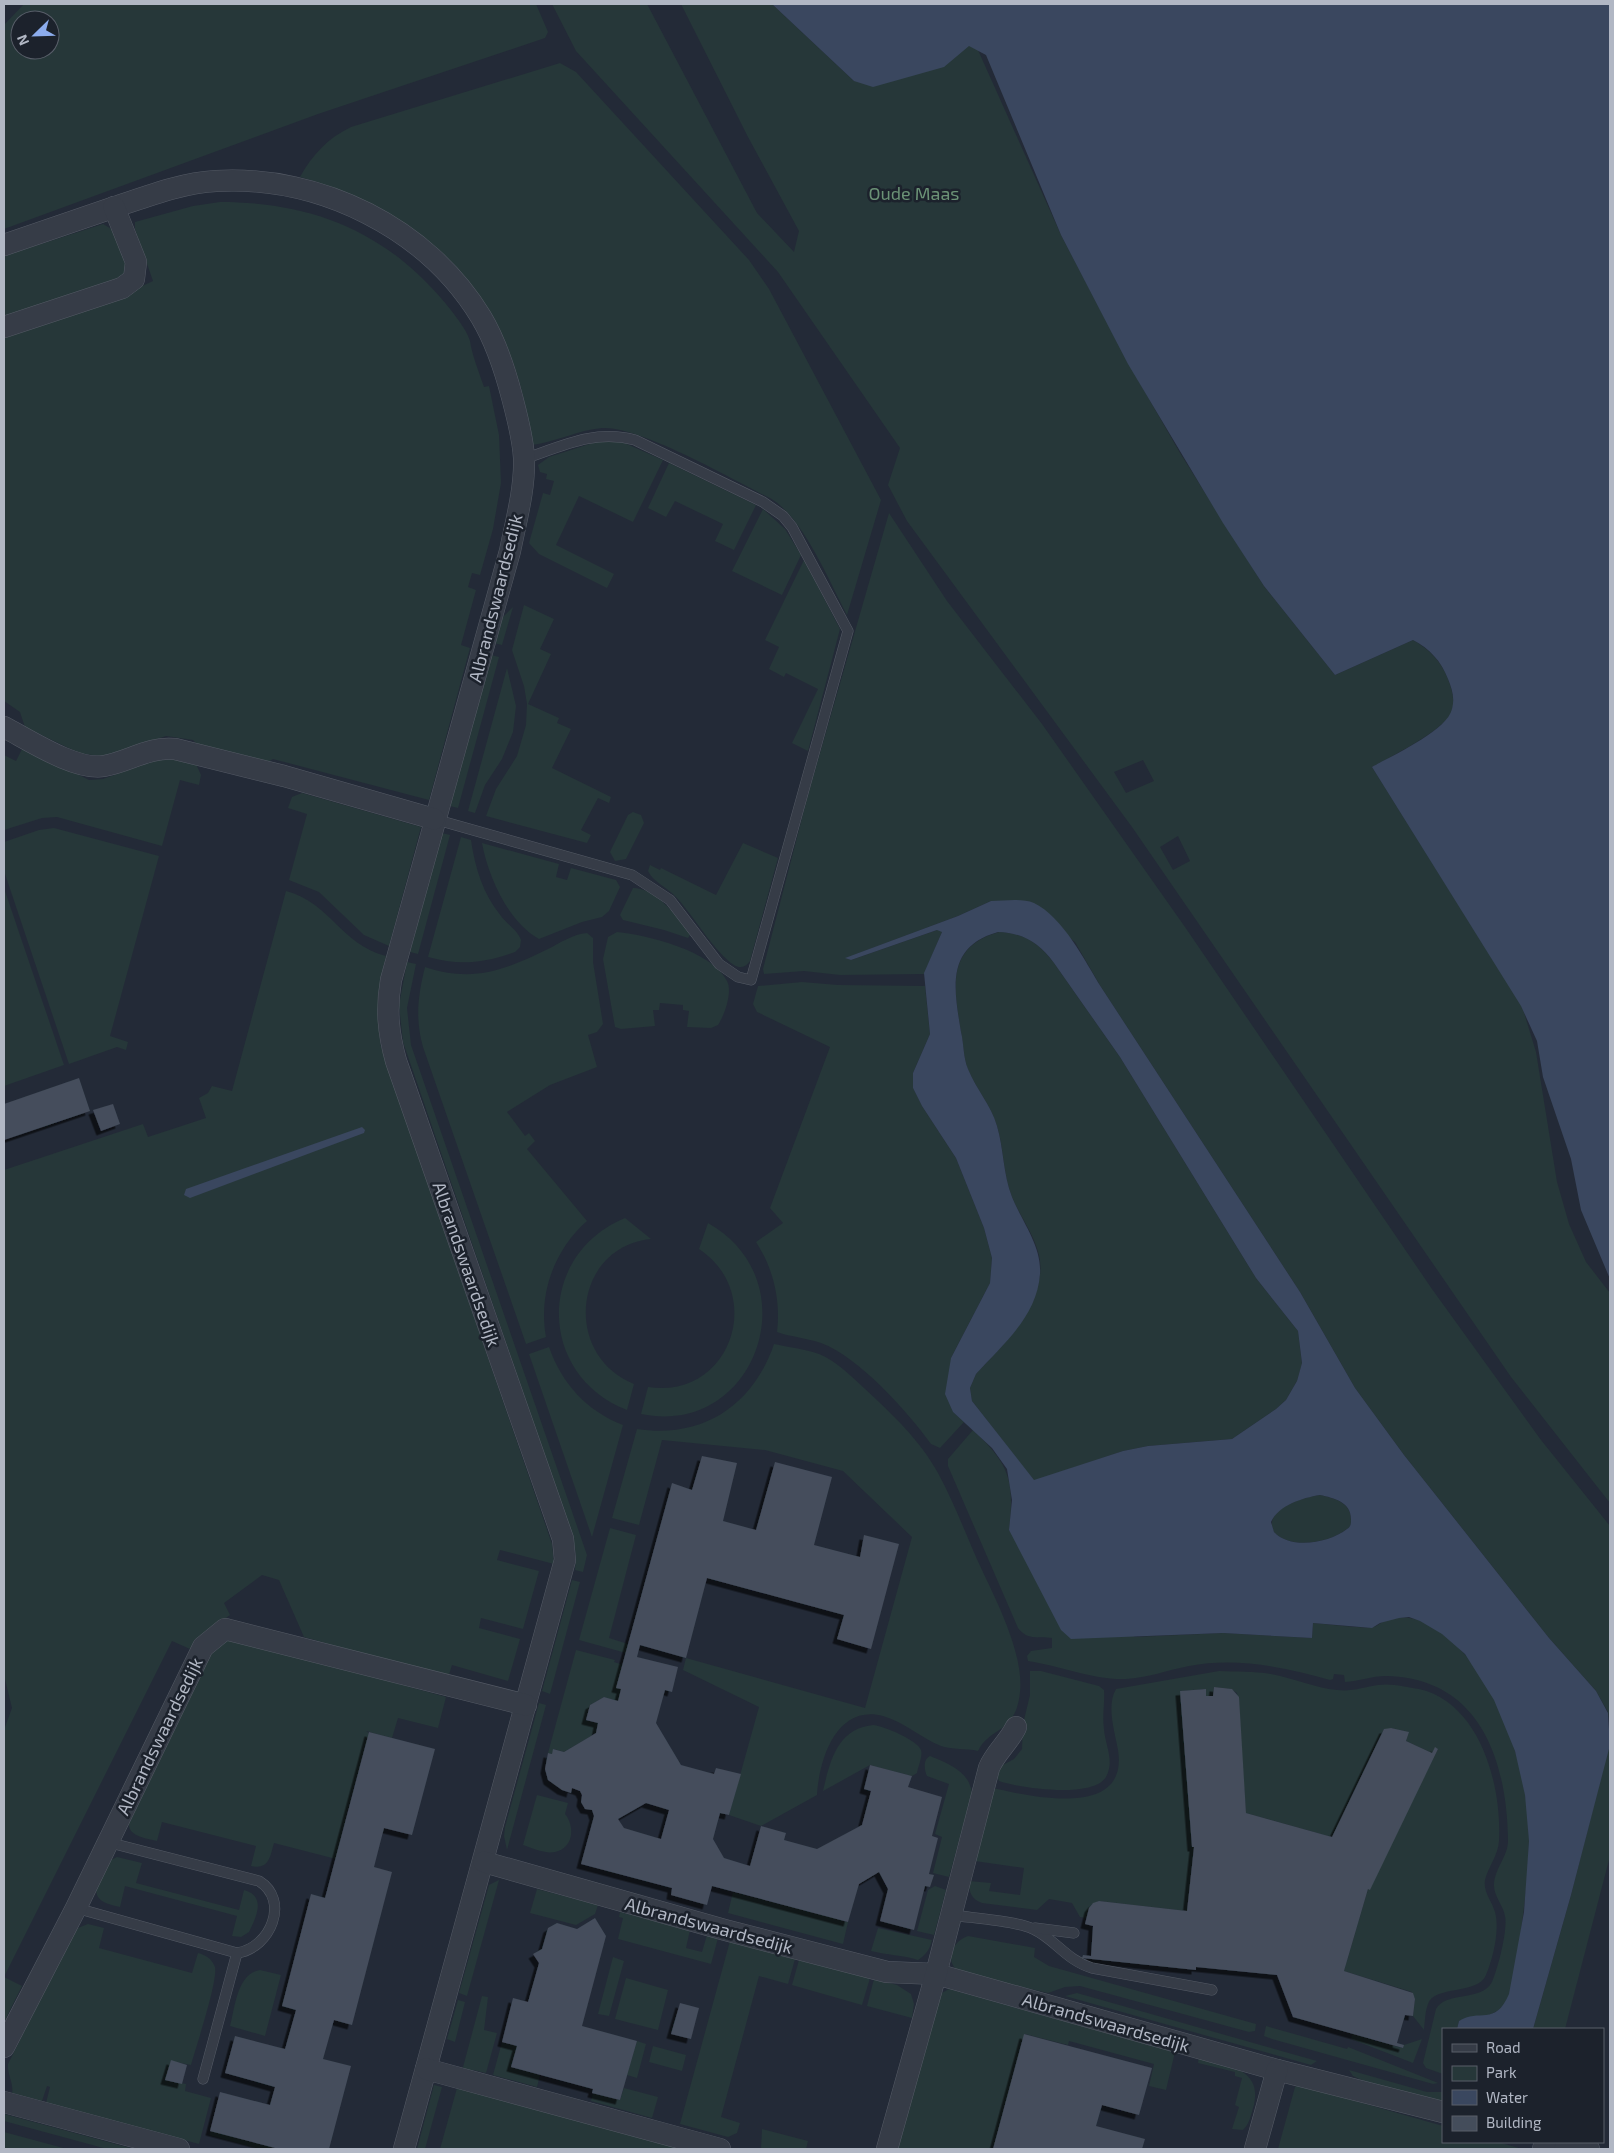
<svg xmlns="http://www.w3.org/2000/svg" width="1614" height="2153" viewBox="0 0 1614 2153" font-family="'Exo 2',sans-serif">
	<defs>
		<filter id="shadow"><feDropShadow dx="-4.5" dy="4.5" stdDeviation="0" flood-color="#0009"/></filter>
	</defs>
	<rect width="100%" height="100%" fill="#232a37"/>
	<!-- green -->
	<g fill="#263739" fill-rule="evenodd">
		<path d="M24 4H536L548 32 545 38 318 114 4 229V25ZM20 20H50V50H20Z"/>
		<path d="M552 4H647L757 213 794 252 799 231 748 137 681 4H772L854 81 969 30 1061 235 1129 364 1180 453 1264 586 1335 675 1413 640C1430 650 1441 661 1448 679 1452 690 1456 702 1451 713 1443 731 1390 757 1372 767L1522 1006 1536 1052 1557 1182 1569 1224 1586 1262 1610 1293V1503L1511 1377 1132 827 907 521 888 485 900 448 778 272 576 51ZM1143 760 1154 781 1126 793 1114 772ZM1178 836 1190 861 1173 870 1160 847Z"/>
		<path d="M560 63 576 72 749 260 769 289 881 500 847 615C829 581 803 517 770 498 734 480 638 425 602 428 578 430 556 442 532 445 515 304 436 215 300 177 312 155 328 138 351 127Z"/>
		<path d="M220 202C308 202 381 229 440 297 448 306 467 329 470 341 472 355 479 372 484 387L489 386 499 435 501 483 493 529 480 575 472 573 468 587 476 590 461 645 470 648 429 800 273 759 266 763 197 744 193 740 166 736 104 756 81 754 25 727 20 712 4 701V334L125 294 153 281 135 229V222L193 206Z"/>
		<path d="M103 224 113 230 127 269 122 279 4 319V256Z"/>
		<path d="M602 440 620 441 663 460 633 522 579 496 556 545 614 574 607 588 539 554 529 543 543 493 550 495 554 481 546 479 547 474 540 472 538 465 549 457Z"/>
		<path d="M669 463 756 505 734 550 715 541 723 524 675 501 666 517 648 508Z"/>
		<path d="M763 509 785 529 801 555 782 595 732 571Z"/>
		<path d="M889 513 947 601 1042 724 1185 927 1432 1289 1541 1440 1610 1526V1726L1608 1712 1596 1691 1549 1638 1404 1455 1355 1388 1300 1292 1101 987 1075 942 1023 901H991L958 916 846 958 851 960 940 929 942 932 924 974 840 975 804 971 764 974 763 969 808 795Z"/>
		<path d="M804 560 840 629 808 751 792 743 818 689 786 673 784 677 769 669 779 647 765 640Z"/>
		<path d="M524 605 554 619 540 649 551 654 528 704 559 718 557 723 571 729 552 768 611 797 609 803 598 798 581 830 591 835 587 843 486 816 496 789 517 756 526 725 527 704 524 686 512 650Z"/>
		<path d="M513 607 502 645 494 643 501 619Z"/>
		<path d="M491 655 499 657 458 808 450 806Z"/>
		<path d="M507 668 516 706 513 732 502 759 485 785 475 813 468 811Z"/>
		<path d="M23 747 89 780 103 779 166 757 196 764 201 775 199 785 180 780 162 846 57 817 42 818 4 830V755L16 761Z"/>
		<path d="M302 793 421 827 389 946 364 935 319 892 289 880 307 814 288 808 292 797Z"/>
		<path d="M633 812 641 815 644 823 626 859 615 861 610 852 628 815Z"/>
		<path d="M54 828 159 856 110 1036 128 1042 126 1050 117 1047 69 1064 4 871V842L39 830Z"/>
		<path d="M442 833 450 835 418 954 410 952Z"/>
		<path d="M461 837 471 840C475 868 483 894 501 916 507 924 518 931 521 940L520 947 515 952C484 963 460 966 428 957Z"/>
		<path d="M482 843 559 864 556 877 567 880 571 868 616 880 620 887 609 911 602 917 582 922 539 939C508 922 488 876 482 843Z"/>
		<path d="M743 843 778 858 750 961C746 967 740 969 734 965 715 953 693 915 676 897 667 887 654 883 648 871L650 865 660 870 661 868 716 895Z"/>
		<path d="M4 888 64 1065 4 1086Z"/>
		<path d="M633 888C655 888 676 915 688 931L690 935 688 938 664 930 623 920 620 915Z"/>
		<path d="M286 891C331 903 340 944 386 956 378 988 376 1014 381 1046L552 1544 554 1564 500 1550 497 1560 539 1571 523 1629 481 1618 479 1628 520 1639 508 1681 452 1665 448 1678 304 1637 279 1580 262 1575 224 1603 230 1615 195 1640 190 1649 172 1641 4 1977 22 1986 4 2022V1730L12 1708 4 1675V1170L143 1124 148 1137 206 1118 199 1098 208 1093 212 1086 232 1091Z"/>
		<path d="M617 932C648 935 712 951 727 981 733 992 724 1016 718 1025L711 1028 687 1027 689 1011 683 1010V1005L660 1003 659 1010H653L655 1026 621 1029 615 1027 603 959 608 937Z"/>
		<path d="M999 932C1024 933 1039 943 1054 963L1120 1057 1256 1278 1298 1331 1302 1364 1297 1381 1286 1400 1276 1409 1232 1439 1148 1446 1123 1451 1034 1481 972 1401 970 1388 976 1374C1003 1344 1035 1317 1040 1274 1044 1247 1022 1221 1012 1197 1003 1174 1004 1149 997 1126 991 1106 978 1091 969 1072 963 1059 964 1046 961 1032 954 989 945 947 999 932Z"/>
		<path d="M587 933 593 938V962L603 1024 597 1032 588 1035 597 1067 550 1085 507 1112 525 1136 529 1133 535 1141 527 1149 587 1221C555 1249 538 1293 546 1337L526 1344 423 1047C415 1019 418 995 425 967 473 983 505 970 548 949 560 943 573 934 587 933Z"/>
		<path d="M407 962 416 964 407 1008 411 1045 587 1555 583 1572 575 1570 576 1555 572 1535 403 1042 399 1005Z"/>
		<path d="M802 982 838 985 925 986 930 1034 913 1073V1088L922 1106 956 1158 984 1228 992 1258 990 1283 951 1358 953 1412 964 1422 940 1448 931 1444C908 1412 859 1357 821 1343 807 1338 791 1337 777 1332 781 1300 773 1268 756 1242L783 1223 770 1208 830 1047 757 1012 753 1004 758 986Z"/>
		<path d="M625 1218 651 1239C573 1247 562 1355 634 1384L627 1410C537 1375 536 1255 625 1218Z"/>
		<path d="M708 1223C811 1281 756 1438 641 1414L648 1387C730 1400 767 1294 699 1249Z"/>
		<path d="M774 1344C788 1347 805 1349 819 1354 835 1360 851 1376 864 1388 891 1413 920 1440 938 1473 955 1504 967 1538 982 1570 998 1604 1024 1655 1020 1692 1016 1734 990 1726 978 1751 966 1748 953 1750 941 1746 921 1738 904 1722 883 1716 836 1704 819 1760 817 1795L761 1826 729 1815 759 1707 683 1670 686 1658 865 1708 912 1537 843 1471 765 1450 662 1440 639 1525 612 1518 637 1429C702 1439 753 1406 774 1344Z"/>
		<path d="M549 1347C562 1384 587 1411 623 1425L592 1537 529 1354Z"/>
		<path d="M973 1430C1009 1464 1015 1480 1009 1530L1135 1637 1223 1633 1312 1638 1313 1623C1327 1624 1363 1629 1373 1627 1376 1627 1380 1623 1383 1622 1396 1616 1410 1616 1423 1622 1493 1654 1530 1769 1529 1841 1529 1873 1524 1906 1520 1939 1516 1959 1517 1991 1502 2007 1491 2018 1473 2018 1459 2021L1457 2029H1443V2074L1426 2068 1423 2063 1436 2009C1446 1991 1481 2002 1492 1982 1498 1969 1508 1929 1505 1916 1503 1905 1493 1895 1494 1884 1495 1868 1508 1856 1508 1841 1507 1760 1480 1678 1386 1676 1372 1676 1359 1681 1345 1682L1344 1675 1334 1674 1333 1679 1330 1680C1285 1667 1236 1657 1189 1666 1168 1670 1147 1678 1126 1679 1092 1680 1061 1666 1028 1661L1027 1656 1031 1651 1052 1648V1638C1038 1636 1028 1641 1018 1628L948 1466V1459Z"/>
		<path d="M1320 1495C1333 1498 1351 1502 1351 1519 1351 1523 1351 1527 1347 1529 1329 1543 1291 1550 1274 1532 1262 1509 1304 1497 1320 1495Z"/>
		<path d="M610 1528 636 1535 609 1638 628 1644 626 1653 579 1640Z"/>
		<path d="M572 1580 580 1582 550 1694 542 1691Z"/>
		<path d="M229 1637 446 1697 438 1728 398 1718 392 1738 366 1731 369 1733 346 1817H344L346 1818 336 1859 274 1843C270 1857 269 1870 251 1866L256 1846 162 1822 157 1841C145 1838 124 1836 130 1819L215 1647Z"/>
		<path d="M576 1650 615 1660 614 1662 623 1665 617 1688 621 1689 618 1701 604 1697 590 1705 586 1720 598 1723 596 1733 564 1752 554 1749 552 1754 548 1753Z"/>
		<path d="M1030 1671H1041L1099 1686 1104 1690C1105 1703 1102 1716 1104 1729 1105 1745 1115 1761 1106 1777 1093 1799 1019 1788 999 1781L997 1775 1001 1766 1014 1759 1022 1749 1023 1724 1030 1695Z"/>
		<path d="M1219 1671C1236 1672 1254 1671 1271 1674 1293 1678 1315 1688 1337 1690 1352 1692 1364 1687 1378 1685 1391 1683 1407 1687 1419 1689 1481 1703 1502 1787 1499 1841 1498 1856 1488 1867 1485 1880 1483 1892 1492 1901 1495 1912 1500 1930 1493 1958 1486 1975 1478 1995 1434 1985 1428 2004 1425 2012 1425 2021 1424 2030L1413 2016 1415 1999 1412 1992 1344 1971 1368 1889 1438 1749 1435 1748 1432 1753 1406 1741 1408 1732 1391 1728 1383 1731 1332 1837 1246 1813 1237 1693 1231 1689 1214 1687 1213 1696H1206L1205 1689 1181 1691 1192 1847H1194L1187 1911 1099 1901 1091 1905 1086 1918 1080 1917 1072 1903 1049 1899 1037 1910 982 1903C971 1899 969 1892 969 1881L991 1883 989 1891 1020 1895 1024 1868 975 1861 993 1788C1032 1797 1129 1819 1118 1750 1115 1732 1106 1706 1116 1689Z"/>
		<path d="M539 1703 546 1705 507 1850 504 1836 505 1827Z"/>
		<path d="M873 1725C884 1726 917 1740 921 1750 923 1756 918 1767 917 1773L912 1776 870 1765 823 1791C830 1761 837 1729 873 1725Z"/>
		<path d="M1610 1742V1856L1565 2029H1533L1571 1895Z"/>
		<path d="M930 1756C949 1764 969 1771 972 1793L949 1877 933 1873 942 1837 935 1834 949 1784 927 1776C924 1770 923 1759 930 1756Z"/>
		<path d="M537 1795 568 1803 565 1814C575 1826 574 1848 555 1852 545 1854 532 1848 523 1845Z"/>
		<path d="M117 1857 142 1863 136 1883 239 1910 244 1890C266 1896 257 1916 249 1932L241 1937 232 1936 237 1916 125 1886 120 1907C109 1904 97 1903 96 1890L111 1860Z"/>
		<path d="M499 1880 467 1996 459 1993 489 1885Z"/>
		<path d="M935 1886 946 1890 934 1935 917 1931 928 1890Z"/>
		<path d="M537 1889 598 1905 595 1914 576 1925 530 1913Z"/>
		<path d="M733 1892 848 1922 843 1944 728 1913Z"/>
		<path d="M620 1912 690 1930 686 1948 702 1952 707 1935 718 1938 711 1964 618 1939 623 1918 619 1917Z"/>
		<path d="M88 1924 104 1928 99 1948 192 1973 198 1953C206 1955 212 1959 215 1967 218 1981 196 2047 191 2065L171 2061 166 2080 186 2084 185 2091 211 2098 199 2144 46 2103 50 2087 47 2086 42 2101 12 2093C14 2084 7 2074 8 2064L73 1934 78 1928Z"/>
		<path d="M878 1928 932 1940C930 1949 926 1955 918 1960 902 1955 887 1955 871 1951Z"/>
		<path d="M968 1936 1035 1948 1034 1957 1049 1966 1256 2024 1255 2031 1249 2032 1080 1986 1065 1987 1048 1993 959 1972C944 1961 952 1941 968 1936Z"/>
		<path d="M730 1941 795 1959 788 1984 759 1976 721 2117 740 2123 737 2133 728 2137 680 2124Z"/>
		<path d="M613 1957 624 1961 609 2016 598 2014Z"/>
		<path d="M799 1960 870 1978 862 2005 792 1985Z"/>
		<path d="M260 1970 281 1975 265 2036 230 2026C235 2008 237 1973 260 1970Z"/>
		<path d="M626 1978 668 1990 658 2030 615 2019Z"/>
		<path d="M874 1979 897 1985 911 1994 914 2004 912 2018 867 2006Z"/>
		<path d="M949 1989 1175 2052 1166 2090 1149 2086 1154 2064 1069 2041 1068 2045 1025 2034 993 2149H897L940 1994Z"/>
		<path d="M1077 1993 1317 2061 1311 2065 1065 1996Z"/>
		<path d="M482 1996 488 1997 484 2030 497 2033 486 2073 473 2070 469 2072 462 2071Z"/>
		<path d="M458 2000 465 2002 455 2042 447 2039Z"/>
		<path d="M1266 2026 1347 2049 1348 2047 1438 2083 1433 2084 1272 2039 1264 2036Z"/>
		<path d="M1352 2034 1402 2048 1404 2045 1422 2039 1413 2063 1351 2039Z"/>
		<path d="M637 2041 646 2044 637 2078 627 2075Z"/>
		<path d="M502 2042 517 2046 511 2067 540 2075 537 2087 493 2075Z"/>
		<path d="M653 2046 686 2055 682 2071 649 2062Z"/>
		<path d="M1199 2056C1225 2064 1263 2069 1254 2105 1251 2114 1250 2123 1243 2130L1232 2129 1239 2107 1235 2105 1242 2078 1235 2076V2072L1198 2063Z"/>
		<path d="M1349 2070 1427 2092H1443V2103L1364 2081 1353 2076Z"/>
		<path d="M434 2085 442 2087 425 2149H417Z"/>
		<path d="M1299 2085 1443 2126V2142H1498L1522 2149H1278L1295 2087Z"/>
		<path d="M457 2088 681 2149H440Z"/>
		<path d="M624 2088 658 2097 652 2118 591 2101 593 2093 620 2100Z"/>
		<path d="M4 2114 134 2149H107L4 2121Z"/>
		<path d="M762 2129 808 2141 806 2149H761Z"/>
		<path d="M211 2131 279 2149H260L209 2135Z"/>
		<path d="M4 2132 67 2149H4Z"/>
	</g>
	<!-- water -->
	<g fill="#3a475f" fill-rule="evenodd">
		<path d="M772 4H1610V1279L1581 1210 1571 1159 1543 1077 1537 1041 1521 1006 1372 767C1391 756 1447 731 1452 709 1455 698 1452 689 1448 679 1441 661 1430 649 1413 640L1335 675 1264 586 1223 523 1128 364 1061 235 986 55 969 46 944 67 873 87 854 81Z"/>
		<path d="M991 901C1004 901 1022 898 1034 903 1063 917 1085 961 1101 987L1300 1292 1355 1388 1404 1455 1549 1638 1596 1691 1608 1713 1610 1745 1571 1895 1533 2029H1457L1459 2021C1479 2008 1495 2027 1509 1994L1524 1912 1529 1841 1525 1795 1515 1751 1494 1700 1465 1654 1442 1634 1420 1621 1409 1617 1399 1618 1380 1623 1372 1628 1313 1623 1312 1638 1223 1633 1071 1639 1061 1630 1009 1530 1012 1500 1007 1469 992 1448 953 1412 945 1394 951 1358 990 1283 992 1258 984 1228 956 1158 922 1106 913 1088V1073L930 1034 924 973 942 932 937 930 851 960 845 958 958 916ZM998 932C1024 933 1039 943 1054 963L1120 1057 1256 1278 1298 1331 1302 1363 1297 1381 1286 1400 1276 1409 1232 1439 1148 1446 1123 1451 1034 1480 972 1401 970 1388 976 1374C1002 1345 1037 1317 1040 1274 1042 1246 1022 1222 1012 1197 1003 1174 1004 1150 997 1126 991 1105 976 1089 968 1069 963 1057 964 1044 961 1032 954 989 945 947 998 932ZM1320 1495C1334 1498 1351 1502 1351 1519 1351 1523 1351 1527 1347 1529 1329 1543 1291 1550 1274 1532L1271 1522C1279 1505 1302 1498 1320 1495Z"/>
		<path d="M362 1127 365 1130 364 1133 190 1198 184 1195 186 1189Z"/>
	</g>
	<!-- building -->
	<g fill="#444d5b" fill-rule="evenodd" filter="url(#shadow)">
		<path d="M79 1078 90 1111 4 1140V1104Z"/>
		<path d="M113 1104 120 1124 101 1131 93 1110Z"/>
		<path d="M702 1456 737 1463 723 1521 756 1530 775 1462 832 1477 814 1545 860 1557 864 1535 899 1544 871 1649 837 1639 844 1615 707 1578 686 1658 640 1645 637 1657 678 1667 672 1692 665 1690 656 1723 681 1765 714 1774 716 1768 741 1774 729 1815 720 1813 713 1839 724 1858 750 1866 761 1826 786 1833 784 1840 817 1849 862 1825 871 1791 864 1789 870 1765 912 1776 908 1787 942 1797 932 1836 938 1838 929 1874 934 1875 930 1887 925 1886 914 1930 880 1921 888 1889 879 1872 859 1884 848 1922 712 1886 707 1905 671 1895 672 1888 581 1864 594 1816 592 1810 585 1809 581 1802 582 1795 580 1791 572 1788 571 1793 562 1790 548 1780 545 1769 548 1753 552 1754 553 1749 564 1752 596 1733 598 1723 586 1720 590 1705 604 1697 618 1701 621 1689 616 1688 672 1483 692 1490ZM646 1803 669 1810 661 1839 624 1828 618 1819Z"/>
		<path d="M1214 1687 1232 1689 1239 1697 1246 1813 1332 1837 1384 1729 1391 1728 1409 1732 1406 1741 1432 1753 1435 1747 1438 1749 1370 1890 1368 1889 1344 1971 1413 1993 1415 1999 1413 2016 1405 2015 1397 2043 1404 2045 1403 2048 1293 2017 1277 1975 1196 1967V1970L1082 1958 1083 1955 1091 1956 1093 1926 1085 1924 1089 1908 1093 1903 1099 1901 1187 1911 1194 1847H1192L1180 1691 1206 1689V1696H1213Z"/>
		<path d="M369 1732 435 1749 412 1835 384 1828 374 1867 392 1872 352 2025 334 2020 323 2059 351 2066 329 2149H279L210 2131 220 2092 270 2105 275 2087 225 2073 235 2036 285 2049 296 2010 282 2006 311 1894 325 1898Z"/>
		<path d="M595 1918 606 1936 582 2026 637 2041 620 2100 592 2093 593 2089 511 2067 517 2046 502 2042 513 1998 528 2002 539 1963 533 1954 542 1949 548 1928 557 1923 577 1929Z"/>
		<path d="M680 2003 699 2008 691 2039 671 2034Z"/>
		<path d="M1024 2034 1152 2068 1139 2115 1102 2105 1096 2126 1145 2139 1142 2149H993Z"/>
		<path d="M171 2060 187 2065 182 2084 165 2080Z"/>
	</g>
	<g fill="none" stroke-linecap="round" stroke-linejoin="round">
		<!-- service casing -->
		<g stroke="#545a65" stroke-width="11">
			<g id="service">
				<path d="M434 819 632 875 670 900 719 964 738 977 751 980 848 631 792 527 783 516 763 502 635 440C595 429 562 446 524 459"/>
				<path d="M76 1908 237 1953C271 1948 290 1900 259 1881L107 1842"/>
				<path d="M952 1915C972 1918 1017 1921 1033 1929 1055 1939 1066 1960 1092 1968L1212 1990"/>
				<path d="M1035 1928 1074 1933"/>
				<path d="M203 2079 237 1953"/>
			</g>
		</g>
		<!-- minor casing -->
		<g stroke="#545a65" stroke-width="22">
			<g id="minor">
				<path d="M4 245C41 232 78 220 115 207 148 196 181 183 216 181 320 175 427 228 481 317 496 342 505 370 512 397 517 416 523 438 524 458 525 489 516 521 510 551L391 980C386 1009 388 1032 396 1061L563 1539 565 1560 404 2149"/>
				<path d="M4 327 122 288 134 279 136 262 114 207"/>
				<path d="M4 727C29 740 76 771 104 766 128 762 150 746 175 749L284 776 434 819"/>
				<path d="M484 1862 725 1930 887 1972 936 1974 1277 2070 1443 2112"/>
				<path d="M4 2047 76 1908 203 1647 225 1629 526 1705"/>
				<path d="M426 2069 720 2149"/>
				<path d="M4 2102 179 2149"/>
				<path d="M1562 2142 1589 2149"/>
				<path d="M887 2149 936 1974 989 1768C995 1753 1009 1742 1016 1727"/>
				<path d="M1255 2149 1277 2070"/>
				<path d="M1543 2149 1545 2142"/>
			</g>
		</g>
		<!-- service -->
		<use href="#service" stroke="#363c47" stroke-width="10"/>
		<!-- minor -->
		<use href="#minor" stroke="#363c47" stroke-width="21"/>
	</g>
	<g text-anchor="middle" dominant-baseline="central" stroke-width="5" stroke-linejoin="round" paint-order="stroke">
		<!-- park labels -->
		<g font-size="18" fill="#6b9276" stroke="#1c222c">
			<text x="914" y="193">Oude Maas</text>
		</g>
		<!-- street labels -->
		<g font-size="18" fill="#b1b7c4" stroke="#1c222c">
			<text transform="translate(495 598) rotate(-76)">Albrandswaardsedijk</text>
			<text transform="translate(467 1264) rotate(71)">Albrandswaardsedijk</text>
			<text transform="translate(159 1736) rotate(-64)">Albrandswaardsedijk</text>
			<text transform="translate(709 1925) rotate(15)">Albrandswaardsedijk</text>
			<text transform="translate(1106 2022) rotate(16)">Albrandswaardsedijk</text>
		</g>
	</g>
	<!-- border -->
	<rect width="1614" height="2153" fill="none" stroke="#b1b7c4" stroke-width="10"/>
	<!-- legend -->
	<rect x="1442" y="2028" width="162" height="115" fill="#1c222c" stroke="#585e69"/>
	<rect x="1452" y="2044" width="25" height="8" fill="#363c47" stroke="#585e69"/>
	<text x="1486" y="2053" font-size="15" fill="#b1b7c4">Road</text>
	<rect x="1452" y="2066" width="25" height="15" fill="#263739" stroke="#585e69"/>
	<text x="1486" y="2078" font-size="15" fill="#b1b7c4">Park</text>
	<rect x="1452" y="2090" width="25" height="15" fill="#3a475f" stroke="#585e69"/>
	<text x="1486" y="2103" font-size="15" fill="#b1b7c4">Water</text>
	<rect x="1452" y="2116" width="25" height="15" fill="#444d5b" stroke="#585e69"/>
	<text x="1486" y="2128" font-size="15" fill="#b1b7c4">Building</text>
	<!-- north arrow -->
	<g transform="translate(35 35) rotate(247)"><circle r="24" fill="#1c222c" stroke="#585e69"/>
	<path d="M0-4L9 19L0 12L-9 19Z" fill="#8caced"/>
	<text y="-8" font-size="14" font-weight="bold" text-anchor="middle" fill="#b1b7c4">N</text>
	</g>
</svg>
